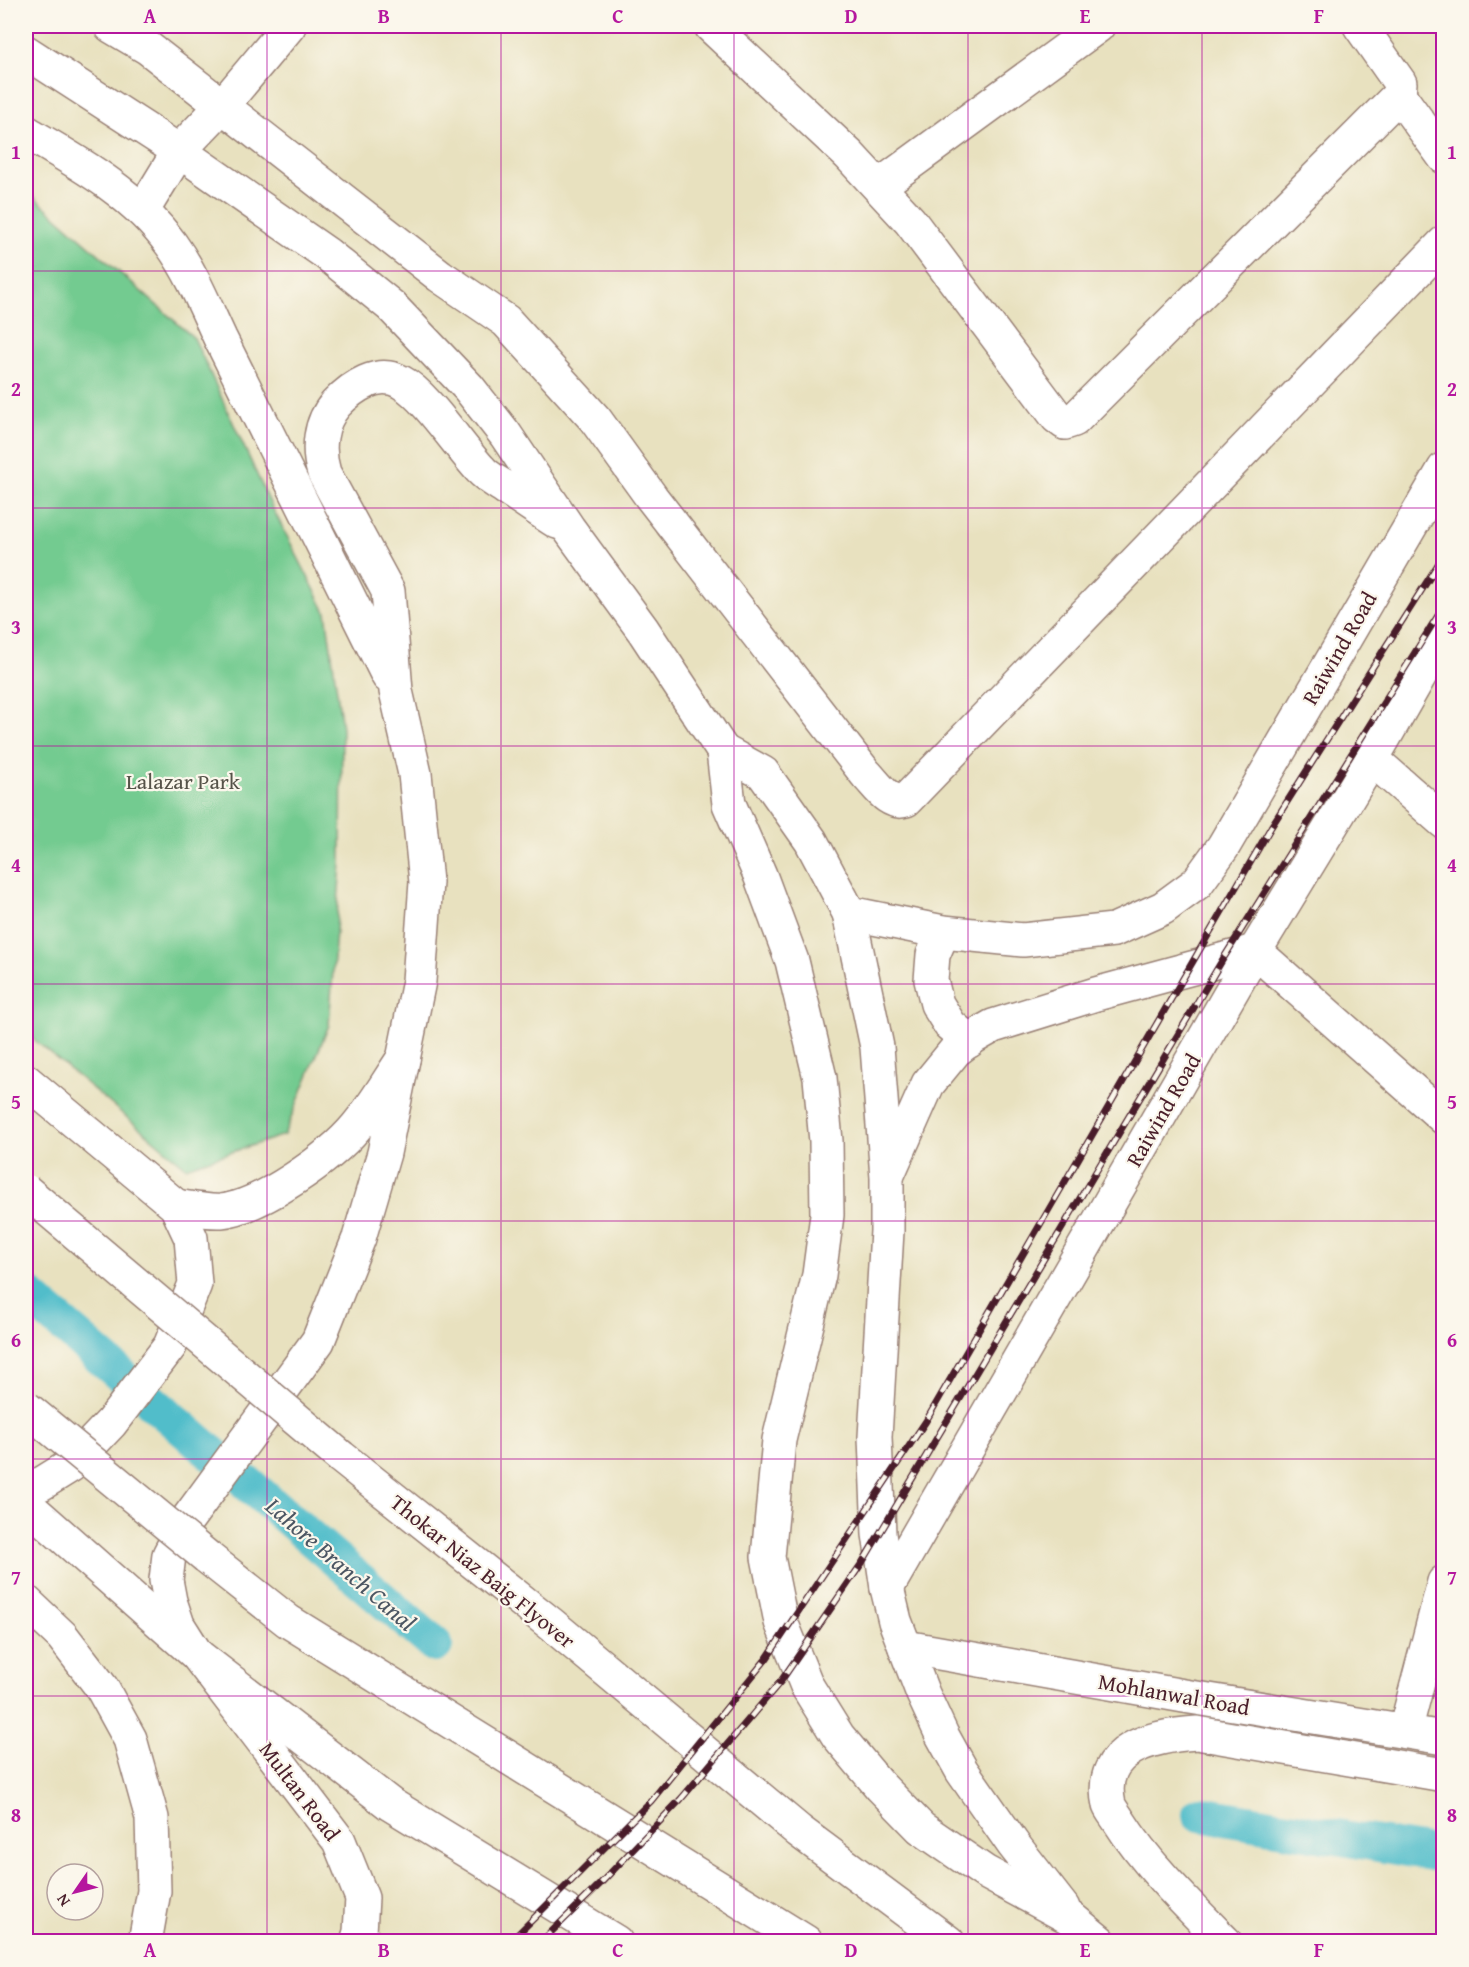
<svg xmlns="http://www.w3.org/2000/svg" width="1469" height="1967" viewBox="0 0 1469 1967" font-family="'Gentium Book Plus',serif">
	<rect width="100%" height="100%" fill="#fbf7ec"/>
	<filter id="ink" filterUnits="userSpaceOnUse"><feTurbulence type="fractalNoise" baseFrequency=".0167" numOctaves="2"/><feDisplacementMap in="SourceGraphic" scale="12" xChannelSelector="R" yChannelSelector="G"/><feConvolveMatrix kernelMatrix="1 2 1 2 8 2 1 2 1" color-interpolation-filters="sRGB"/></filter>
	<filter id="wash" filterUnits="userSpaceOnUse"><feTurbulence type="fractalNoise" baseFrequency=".008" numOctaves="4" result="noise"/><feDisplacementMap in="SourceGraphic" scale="24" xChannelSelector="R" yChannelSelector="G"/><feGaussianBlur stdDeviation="1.35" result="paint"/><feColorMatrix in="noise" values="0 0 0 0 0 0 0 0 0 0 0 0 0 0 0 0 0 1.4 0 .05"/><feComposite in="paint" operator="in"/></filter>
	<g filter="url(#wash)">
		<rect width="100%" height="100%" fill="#e8e1bf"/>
		<!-- green -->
		<path fill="#73cb90" stroke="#5e755e" stroke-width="1.5" d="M26 190 194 338 271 505 326 612 342 728 341 863 329 1025 284 1135 186 1167 26 1033Z"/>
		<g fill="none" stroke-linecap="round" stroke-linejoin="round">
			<!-- canal -->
			<g stroke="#51bdca" stroke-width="36">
				<path d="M26 1293 121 1375"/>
				<path d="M151 1401 216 1457"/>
				<path d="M247 1483 435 1645"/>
				<path d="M1200 1814 1444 1855"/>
			</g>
		</g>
	</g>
	<g filter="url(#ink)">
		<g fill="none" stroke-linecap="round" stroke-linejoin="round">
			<!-- minor casing -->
			<g stroke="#998075" stroke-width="36">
				<g id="minor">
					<path d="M111 26 148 48 440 276 506 321 595 419 652 498 866 774C877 785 889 806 906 800L1444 243"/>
					<path d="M711 26 849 155 910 221 1057 417 1065 423 1074 420 1399 95 1400 83 1360 26"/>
					<path d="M1399 95 1444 157"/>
					<path d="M879 186 1098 26"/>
					<path d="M143 210 179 151 222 106 289 26"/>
					<path d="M1372 759 1444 822"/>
					<path d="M1255 951 1444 1118"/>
					<path d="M26 1602 62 1636 102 1688 130 1739 152 1818 154 1891 145 1942"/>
					<path d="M1405 1731 1444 1582"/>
				</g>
			</g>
			<!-- major casing -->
			<g stroke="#998075" stroke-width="36">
				<g id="major">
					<path d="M26 52 179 151 327 254 391 306 468 387 505 434 569 529 643 630 723 751 729 804 760 875 792 961 820 1078 826 1141 827 1215 819 1275 779 1440 768 1557 781 1622 807 1686 838 1736 880 1786 921 1828 985 1872 1072 1919"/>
					<path d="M26 132C79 163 134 193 171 244 192 273 205 306 220 338L388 676"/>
					<path d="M723 751 763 773 811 841 849 913 877 1047 887 1177V1231L875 1437 879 1534 887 1588 895 1621 923 1694 942 1735 962 1771 1013 1844 1063 1908"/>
					<path d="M849 913 943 932 1023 940 1114 930 1163 908 1197 883 1223 847 1444 469"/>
					<path d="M943 932 933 955 931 980 937 1004 950 1025 969 1041"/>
					<path d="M889 1172 928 1084 955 1051 972 1038 993 1026 1096 994 1255 951"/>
					<path d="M887 1588 1255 951 1372 759 1444 633"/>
					<path d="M905 1647 1184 1696 1444 1738"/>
					<path d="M357 1942 360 1932 362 1898 339 1841 197 1655 178 1625 170 1601 166 1580 169 1555 187 1520 318 1341 359 1238 384 1153 419 981 426 882 415 774 396 691 388 591 324 473C317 450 319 423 336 404 352 387 378 369 401 382 426 395 460 448 481 470 488 478 499 483 507 489 524 500 540 511 557 522"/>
					<path d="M1225 1942C1188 1905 1146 1864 1119 1821 1116 1816 1111 1810 1109 1805 1096 1747 1154 1736 1197 1733L1444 1775"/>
				</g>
			</g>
			<!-- highway casing -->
			<g stroke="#998075" stroke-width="36">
				<g id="highway">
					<path d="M26 1081 176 1206 191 1238 195 1284 170 1346 111 1423 70 1466 41 1484 26 1487"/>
					<path d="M176 1206C190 1208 207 1212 221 1211 261 1207 331 1157 356 1127 374 1106 388 1081 403 1059"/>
					<path d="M341 1457 551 1624 799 1831 948 1942"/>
					<path d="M26 1504 197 1655 390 1804 616 1942"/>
					<path d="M207 1557 288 1621 806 1942"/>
					<path d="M1072 1919 1100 1942"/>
				</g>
			</g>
			<!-- minor -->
			<use href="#minor" stroke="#fff" stroke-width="33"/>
			<!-- major -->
			<use href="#major" stroke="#fff" stroke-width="33"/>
			<!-- highway -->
			<use href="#highway" stroke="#fff" stroke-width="33"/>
			<!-- rail casing -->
			<g stroke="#4a1f2b" stroke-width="7">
				<g id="rail">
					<path d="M510 1942 651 1801 767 1658 926 1421 1271 827 1444 555"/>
					<path d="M541 1942 599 1885 681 1799 781 1681 862 1563 1223 959 1444 606"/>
				</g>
			</g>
			<!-- rail -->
			<use href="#rail" stroke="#fbf7ec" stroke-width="4.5" stroke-dasharray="14" stroke-linecap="butt"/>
			<!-- highway-bridge casing -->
			<g stroke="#998075" stroke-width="36" stroke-linecap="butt">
				<g id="highway-bridge">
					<path d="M26 1191 341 1457"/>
					<path d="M26 1408 207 1557"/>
				</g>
			</g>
			<!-- highway-bridge -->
			<use href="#highway-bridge" stroke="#fff" stroke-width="33"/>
		</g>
	</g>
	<!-- grid -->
	<path fill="none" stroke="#b5179e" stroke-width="1.5" stroke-opacity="0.55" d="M267 26V1942M501 26V1942M734 26V1942M968 26V1942M1202 26V1942M26 271H1444M26 508H1444M26 746H1444M26 984H1444M26 1221H1444M26 1459H1444M26 1696H1444"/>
	<g text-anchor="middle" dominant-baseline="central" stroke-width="4.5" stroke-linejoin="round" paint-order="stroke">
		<!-- street labels -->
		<g font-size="22" fill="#4a1f2b" stroke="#fbf7ec">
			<text transform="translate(1339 648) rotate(-60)">Raiwind Road</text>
			<text transform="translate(1163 1110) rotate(-60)">Raiwind Road</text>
			<text transform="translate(483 1571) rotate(39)">Thokar Niaz Baig Flyover</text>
			<text transform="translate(1174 1694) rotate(10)">Mohlanwal Road</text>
			<text transform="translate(300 1791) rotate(53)">Multan Road</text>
		</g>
		<!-- park labels -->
		<g font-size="22" fill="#565349" stroke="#fbf7ec">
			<text x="183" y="781">Lalazar Park</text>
		</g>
		<!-- water labels -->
		<g font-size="24" font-style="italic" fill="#4c5663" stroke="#fbf7ec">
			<text transform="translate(341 1564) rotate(41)">Lahore Branch Canal</text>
		</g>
	</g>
	<!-- margin -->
	<rect width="1469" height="1967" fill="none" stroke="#fbf7ec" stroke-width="66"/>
	<!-- north arrow -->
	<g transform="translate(75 1892) rotate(235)"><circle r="28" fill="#fbf7ec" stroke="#b4a19f" stroke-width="1.5"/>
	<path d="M0-4.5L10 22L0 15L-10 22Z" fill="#b5179e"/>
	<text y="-9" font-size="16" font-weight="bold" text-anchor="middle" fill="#4a1f2b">N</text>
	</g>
	<rect x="33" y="33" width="1403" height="1901" fill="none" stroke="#b5179e" stroke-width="2"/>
	<g font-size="20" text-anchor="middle" font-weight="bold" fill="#b5179e">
		<text x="150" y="23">A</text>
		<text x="384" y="23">B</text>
		<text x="618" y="23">C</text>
		<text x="851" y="23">D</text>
		<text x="1085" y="23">E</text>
		<text x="1319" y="23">F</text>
		<text x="16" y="159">1</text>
		<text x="1452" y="159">1</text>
		<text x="16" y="396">2</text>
		<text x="1452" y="396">2</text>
		<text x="16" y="634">3</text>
		<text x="1452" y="634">3</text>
		<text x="16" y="872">4</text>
		<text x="1452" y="872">4</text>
		<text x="16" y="1109">5</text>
		<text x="1452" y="1109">5</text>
		<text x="16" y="1347">6</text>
		<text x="1452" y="1347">6</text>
		<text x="16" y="1584">7</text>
		<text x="1452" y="1584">7</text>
		<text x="16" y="1822">8</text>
		<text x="1452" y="1822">8</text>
		<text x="150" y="1957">A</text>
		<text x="384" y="1957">B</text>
		<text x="618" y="1957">C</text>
		<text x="851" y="1957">D</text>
		<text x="1085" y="1957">E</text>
		<text x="1319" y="1957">F</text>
	</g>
</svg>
